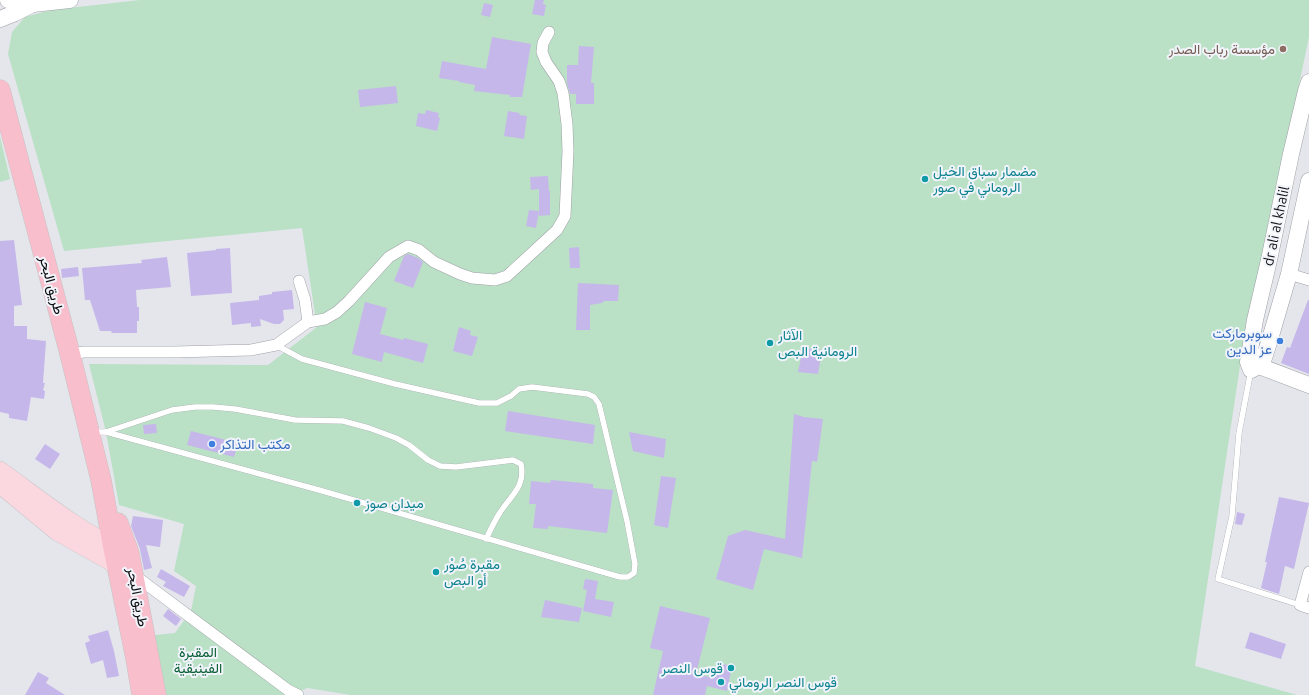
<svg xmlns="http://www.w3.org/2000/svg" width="1309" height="695" viewBox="0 0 1309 695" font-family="Ubuntu,Vazirmatn,sans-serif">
	<rect width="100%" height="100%" fill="#e4e6ec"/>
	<!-- green -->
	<g fill="#bae0c6">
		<path d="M140 0H1309V37L1241 359 1195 666 1297 695H351L307 688 297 693 296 695H160L147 636 175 633 191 611 196 586 174 571 184 524 119 505 106 432 89 364 268 365 317 327 302 228 64 251 8 54 12 32 25 17 51 10Z"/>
		<path d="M0 137 10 179 0 182Z"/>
	</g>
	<!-- building -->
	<g fill="#c6b7ea">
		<path d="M535 0H544L543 4 546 5 544 16 532 14Z"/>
		<path d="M484 3 493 5 490 17 481 15Z"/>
		<path d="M492 37 531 44 522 97H510V95L474 91 475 85 459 82V81L439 78 442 61 486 69Z"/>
		<path d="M579 46 594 47 591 83H594V104H576V94H570L567 83V65H578Z"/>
		<path d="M396 86 398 103 360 107 358 90Z"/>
		<path d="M426 110 439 113 438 117 440 118 437 131 416 126 418 113 425 114Z"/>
		<path d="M508 111 520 113 519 115 527 116 524 139 504 136Z"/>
		<path d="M548 176 549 191H550V215L539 216V189L531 190 530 177Z"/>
		<path d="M529 210 539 211 536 228 526 226Z"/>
		<path d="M14 240 22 305 14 306V326H27V339L46 341 43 383H45L43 390 45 391 44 399 31 397 27 421 9 418V414L0 412V241Z"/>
		<path d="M579 247 580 268H570L569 248Z"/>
		<path d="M230 248 232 293 191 296 187 253 216 250V249Z"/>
		<path d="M408 254 418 258 423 262 413 288 394 281 404 256Z"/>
		<path d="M167 257 171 287 136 290 137 307H139V321H137V333H112L111 331H100L90 300H85L82 268 142 263 141 260Z"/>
		<path d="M78 267 79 276 62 278 61 269Z"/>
		<path d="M578 283 619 285 618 301H604L602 303 590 305V330H576Z"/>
		<path d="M292 290 294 309 283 310 284 320 280 324H274L260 319 261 326 251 327V323L232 325 230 303 259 300V296L272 294V292Z"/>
		<path d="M1308 300H1309V374L1281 363 1287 347 1290 348Z"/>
		<path d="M365 302 387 308 380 334 403 340 404 338 428 344 423 363 384 352 382 362 352 354Z"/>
		<path d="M459 327 471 331 470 335 478 337 472 356 453 351Z"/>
		<path d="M803 348 822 350 818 374 798 372Z"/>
		<path d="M508 411 595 425 593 444 505 431Z"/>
		<path d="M794 414 804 417 823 419 817 462 812 461 802 558 764 549 753 590 716 579 728 536 745 530 785 539Z"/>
		<path d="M156 424 157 433 144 434 143 425Z"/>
		<path d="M191 431 238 443 234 457 187 445Z"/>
		<path d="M629 432 666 439 664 458 633 451Z"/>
		<path d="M45 444 60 454 50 469 35 459Z"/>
		<path d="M661 476 676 478 668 528 654 525Z"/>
		<path d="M551 480 593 484V488L613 490 607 533 548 526V529L533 528 536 504H529L531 481 550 483Z"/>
		<path d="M1279 497 1309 503 1294 569 1285 566 1279 594 1261 588 1267 562H1265Z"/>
		<path d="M1237 512 1245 514 1242 525 1235 524Z"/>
		<path d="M133 516 163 520 160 547 146 545 152 568 144 570 140 549 131 526Z"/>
		<path d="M161 569 190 586 184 597 163 586 166 582 157 577Z"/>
		<path d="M585 579 598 581 595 599 614 602 611 617 583 611 587 590 583 589Z"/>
		<path d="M545 600 582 608 579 622 541 617Z"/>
		<path d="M660 606 710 618 696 674 714 678 717 663 732 666 727 691 707 686 705 695H653L663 651 650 648Z"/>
		<path d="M168 609 181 619 176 626 163 616Z"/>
		<path d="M108 630 114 651 119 676 107 678 103 660 91 664 85 643 90 641 88 636Z"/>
		<path d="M1250 632 1286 644 1281 659 1245 648Z"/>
		<path d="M38 672 49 678 46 683 65 695H25Z"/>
	</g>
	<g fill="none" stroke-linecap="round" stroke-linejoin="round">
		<!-- lane casing -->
		<g stroke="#9fa1a7" stroke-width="6">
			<g id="lane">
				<path d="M1251 370 1239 433 1232 516 1218 579 1300 605"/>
				<path d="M94 432H106L319 490 620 577H628L634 573 635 564 627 521 599 404 594 397 588 394 532 387 519 389 511 396 497 403H479L395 384 302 359 276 345"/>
				<path d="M106 432 172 410 195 407H213L235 409 295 420 343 421 369 428 396 438 409 445 428 460 440 466 456 467 513 460 521 464C526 487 510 496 499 514 494 522 490 531 486 539"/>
			</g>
		</g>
		<!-- street casing -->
		<g stroke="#9fa1a7" stroke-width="12">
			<g id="street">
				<path d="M1289 274 1309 280"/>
				<path d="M299 281 305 300 308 322"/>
				<path d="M70 354 84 352H175L251 350 276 345 308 322 325 319 337 312 349 301 389 257 408 246 419 250 434 262 460 274 472 278 495 280 507 276 557 230 565 216 568 151 567 124 563 93 559 81 546 62 542 52 543 43 549 32"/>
				<path d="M1309 572 1300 605 1309 608"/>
				<path d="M134 575 288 690 298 695"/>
			</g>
		</g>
		<!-- secondary casing -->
		<g stroke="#9fa1a7" stroke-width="17">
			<g id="secondary">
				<path d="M8 0 33 4 70 0"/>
				<path d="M0 19 15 13 33 4"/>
				<path d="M1309 82 1306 91 1291 154 1269 260 1255 320 1248 362 1251 370 1258 366 1263 361 1270 339 1289 274 1309 181"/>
				<path d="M1251 363 1309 385"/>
			</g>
		</g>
		<!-- primary casing -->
		<g stroke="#c5c5c5" stroke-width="18">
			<g id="primary">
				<path d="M0 470C39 498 77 530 122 550"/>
				<path d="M0 485 57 532 125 570"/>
			</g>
		</g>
		<!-- highway casing -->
		<g stroke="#c5c5c5" stroke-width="21">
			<g id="highway">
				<path d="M0 90 70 354 101 480 113 546 136 659 142 695"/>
				<path d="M118 523 129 553 156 695"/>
			</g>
		</g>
		<!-- lane -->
		<use href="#lane" stroke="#fff" stroke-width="5.5"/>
		<!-- street -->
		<use href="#street" stroke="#fff" stroke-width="11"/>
		<!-- secondary -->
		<use href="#secondary" stroke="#fff" stroke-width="16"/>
		<!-- primary -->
		<use href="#primary" stroke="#fbd8e0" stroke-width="17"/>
		<!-- highway -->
		<use href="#highway" stroke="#f8becc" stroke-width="20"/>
	</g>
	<!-- markers -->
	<circle fill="#8d6e63" stroke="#f1f4fa" stroke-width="1.5" cx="1283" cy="49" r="4"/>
	<g fill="#0f9aa8" stroke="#f1f4fa" stroke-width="1.5">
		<circle cx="925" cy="179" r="4"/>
		<circle cx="770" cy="343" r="4"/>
		<circle cx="357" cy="503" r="4"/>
		<circle cx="436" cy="572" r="4"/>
		<circle cx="731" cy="668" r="4"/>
		<circle cx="721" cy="682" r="4"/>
	</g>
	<g fill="#3f7fe0" stroke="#f1f4fa" stroke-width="1.5">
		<circle cx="1280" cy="341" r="4"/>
		<circle cx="212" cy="444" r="4"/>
	</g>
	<g text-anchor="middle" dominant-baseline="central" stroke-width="4" stroke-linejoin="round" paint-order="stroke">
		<!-- education labels -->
		<g font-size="14" fill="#785e54" stroke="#f1f4fa" text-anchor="end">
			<text x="1275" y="49">مؤسسة رباب الصدر</text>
		</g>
		<!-- culture labels -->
		<g font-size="14" fill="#0d838f" stroke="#f1f4fa" text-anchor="start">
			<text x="933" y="171">مضمار سباق الخيل<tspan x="933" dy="16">الروماني في صور</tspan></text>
			<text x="778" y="335">الآثار<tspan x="778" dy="16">الرومانية البص</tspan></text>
			<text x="365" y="503">ميدان صوز</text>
			<text x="444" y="564">مقبرة صُوْر<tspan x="444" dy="16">أو البص</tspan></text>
			<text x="723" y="668" text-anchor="end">قوس النصر</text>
			<text x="729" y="682">قوس النصر الروماني</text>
		</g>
		<!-- street labels -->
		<g font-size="14" fill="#0c0d0f" stroke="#f1f4fa">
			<text transform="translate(1276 226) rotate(-78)">dr ali al khalil</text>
			<text transform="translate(52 285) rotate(75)">طريق البحر</text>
			<text transform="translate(138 597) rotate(79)">طريق البحر</text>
		</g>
		<!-- shop labels -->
		<g font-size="14" fill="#366cbe" stroke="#f1f4fa" text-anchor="end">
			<text x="1272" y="333">سوبرماركت<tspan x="1272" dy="16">عز الدين</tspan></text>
			<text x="220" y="444" text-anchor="start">مكتب التذاكر</text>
		</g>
		<!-- park labels -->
		<g font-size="14" fill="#0c6036" stroke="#f1f4fa">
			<text x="198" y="652">المقبرة<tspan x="198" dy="16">الفينيقية</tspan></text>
		</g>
	</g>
</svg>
